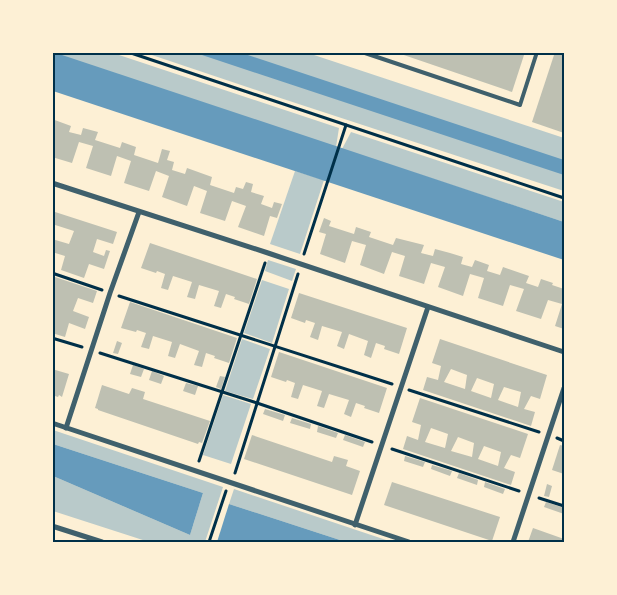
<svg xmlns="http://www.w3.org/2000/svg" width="617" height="595" viewBox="0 0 617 595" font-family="Montserrat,sans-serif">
	<rect width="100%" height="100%" fill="#fdf0d5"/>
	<!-- green -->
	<g fill="#b9caca">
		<path d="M53 53H113L339 128 336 147Z"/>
		<path d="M146 53H308L564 138V191L265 93Z"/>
		<path d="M351 132 564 202V222L342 149Z"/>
		<path d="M295 171 324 180 300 254 270 244Z"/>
		<path d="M268 260 296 269 292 281 265 271Z"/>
		<path d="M262 280 289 289 272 343 244 333Z"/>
		<path d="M242 339 270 349 253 399 225 391Z"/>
		<path d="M223 395 251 404 231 464 203 455Z"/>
		<path d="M53 430 223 487 205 542H149L53 511V476L190 535 203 493 53 444Z"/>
		<path d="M234 489 392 542H346L229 504Z"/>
	</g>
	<!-- water -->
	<g fill="#669bbc">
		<path d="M53 52 564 222V260L53 91Z"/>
		<path d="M196 53H242L564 160V175Z"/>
		<path d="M53 444 203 493 190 535 53 476Z"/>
		<path d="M229 504 346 542H217Z"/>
	</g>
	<!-- building -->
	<g fill="#bec0b2" fill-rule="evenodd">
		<path d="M395 52H525L512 92Z"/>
		<path d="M555 52H564V133L532 122Z"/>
		<path d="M52 119 71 126 69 132 81 135 83 128 98 132 95 140 120 148 122 142 136 147 134 155 158 163 162 149 170 151 167 160 174 162 172 170 185 174 187 168 212 177 210 185 234 193 236 187 243 189 246 182 253 184 251 192 264 196 261 204 272 208 274 202 282 204 277 218 270 216 264 236 238 227 246 206 232 201 225 221 200 213 207 191 194 186 187 206 162 197 169 176 156 171 149 191 124 183 131 161 117 156 111 176 86 168 93 146 79 142 72 163 52 157V139L54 135H52Z"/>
		<path d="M52 211 117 232 113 244 97 239 93 252 104 256 106 250 110 251 104 269 89 264 84 278 61 270 65 256 52 252V239L69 244 74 231 52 224Z"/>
		<path d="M324 218 331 221 329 226 354 234 356 227 371 232 369 237 393 245 396 238 424 245 421 253 433 256 435 249 450 253 463 257 461 264 472 267 475 260 489 265 487 271 500 275 503 267 529 276 526 283 538 287 541 279 553 283 552 285 564 289V329L555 326 562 304 548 300 541 319 516 311 524 289 510 285 503 306 478 298 484 278 470 274 463 296 438 287 445 267 431 263 424 284 399 276 405 256 392 252 384 274 360 265 366 245 352 241 345 263 320 254 326 234 319 232Z"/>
		<path d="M150 243 257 279 249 304 234 299 235 297 226 294 221 308 214 306 219 291 199 285 195 299 187 297 192 282 173 276 168 290 161 288 165 274 157 271 156 273 141 268Z"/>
		<path d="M52 276 97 291 93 303 78 298 73 311 89 317 85 329 69 323 65 337 52 333V296L54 291 52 290Z"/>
		<path d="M299 293 407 328 399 354 384 349 385 346 376 343 371 358 364 355 368 341 349 334 344 349 337 346 342 332 322 326 318 340 310 337 315 323 306 320 305 323 291 318Z"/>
		<path d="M130 302 237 338 229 363 214 358 215 356 206 353 202 367 194 365 199 351 180 344 175 358 168 356 172 342 153 336 149 349 141 347 146 333 137 330 136 332 121 328Z"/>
		<path d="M440 339 547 375 540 399 531 396 524 409 535 412 531 426 423 390 427 377 438 380 441 366 432 363ZM451 369 467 375 465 389 444 382ZM477 378 494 384 491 398 471 391ZM504 387 521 392 518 407 498 400Z"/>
		<path d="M117 341 122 343 118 354 113 353Z"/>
		<path d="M279 352 387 388 379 413 364 408 365 406 356 403 351 417 344 414 349 400 329 394 324 408 317 406 322 391 303 385 298 399 291 397 295 383 287 380 286 382 271 377Z"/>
		<path d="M133 365 144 369 141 377 130 374Z"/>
		<path d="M52 369 69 374 62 397 59 395 58 397 52 395Z"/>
		<path d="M152 371 164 376 161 384 149 380Z"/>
		<path d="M220 376 225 377 221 389 216 387Z"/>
		<path d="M186 383 198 386 195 395 183 391Z"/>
		<path d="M102 385 129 394 132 388 145 392 143 399 210 421 202 443 199 442 198 444 98 410V409L95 408Z"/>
		<path d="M420 398 528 434 520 458 511 455 504 468 515 472 511 485 403 449 407 436 418 440 421 425 412 422ZM431 428 448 434 445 448 425 442ZM458 437 474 443 472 457 451 451ZM484 446 501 452 498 466 478 459Z"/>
		<path d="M265 409 285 415 283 421 263 414Z"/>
		<path d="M292 418 311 424 310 429 290 423Z"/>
		<path d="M318 426 338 433 336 438 317 432Z"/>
		<path d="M252 435 332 462 334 456 348 460 346 466 360 471 352 495 244 459Z"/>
		<path d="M345 435 365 442 363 447 343 440Z"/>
		<path d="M560 445 564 446V474L552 470Z"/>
		<path d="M405 456 425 462 423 467 404 461Z"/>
		<path d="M432 465 452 471 450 476 431 469Z"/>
		<path d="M459 473 478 480 477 485 457 478Z"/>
		<path d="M392 482 500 517 492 541 384 505Z"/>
		<path d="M485 482 505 489 503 494 484 487Z"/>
		<path d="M547 484 552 486 549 497 544 496Z"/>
		<path d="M546 502 564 508V514L544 507Z"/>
		<path d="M533 528 564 539V542H528Z"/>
	</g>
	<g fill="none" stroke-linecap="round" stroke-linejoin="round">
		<!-- path -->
		<g stroke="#003049" stroke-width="3">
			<path d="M128 52 564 198"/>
			<path d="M304 254 346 125"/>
			<path d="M52 273 102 290"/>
			<path d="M119 296 392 384"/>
			<path d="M52 338 82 347"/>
			<path d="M100 353 257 403 372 442"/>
			<path d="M409 390 539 432"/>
			<path d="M557 438 564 441"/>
			<path d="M392 449 519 491"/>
			<path d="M199 461 265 263"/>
			<path d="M235 473 298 274"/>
			<path d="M539 498 564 506"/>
			<path d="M209 542 226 491"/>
		</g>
		<!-- service -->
		<path stroke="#3f606c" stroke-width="4" d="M362 52 520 105 537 52"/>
		<!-- minor -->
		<g stroke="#3f606c" stroke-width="5">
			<path d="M52 183 268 253 564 352"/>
			<path d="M52 423 409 542"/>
			<path d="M66 428 110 293 139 212"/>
			<path d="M355 525 428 307"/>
			<path d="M52 526 102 542"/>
			<path d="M513 542 564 388"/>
		</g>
	</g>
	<!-- border -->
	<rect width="617" height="595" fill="none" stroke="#fdf0d5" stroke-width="108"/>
	<rect x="54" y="54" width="509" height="487" fill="none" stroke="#003049" stroke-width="2"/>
</svg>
